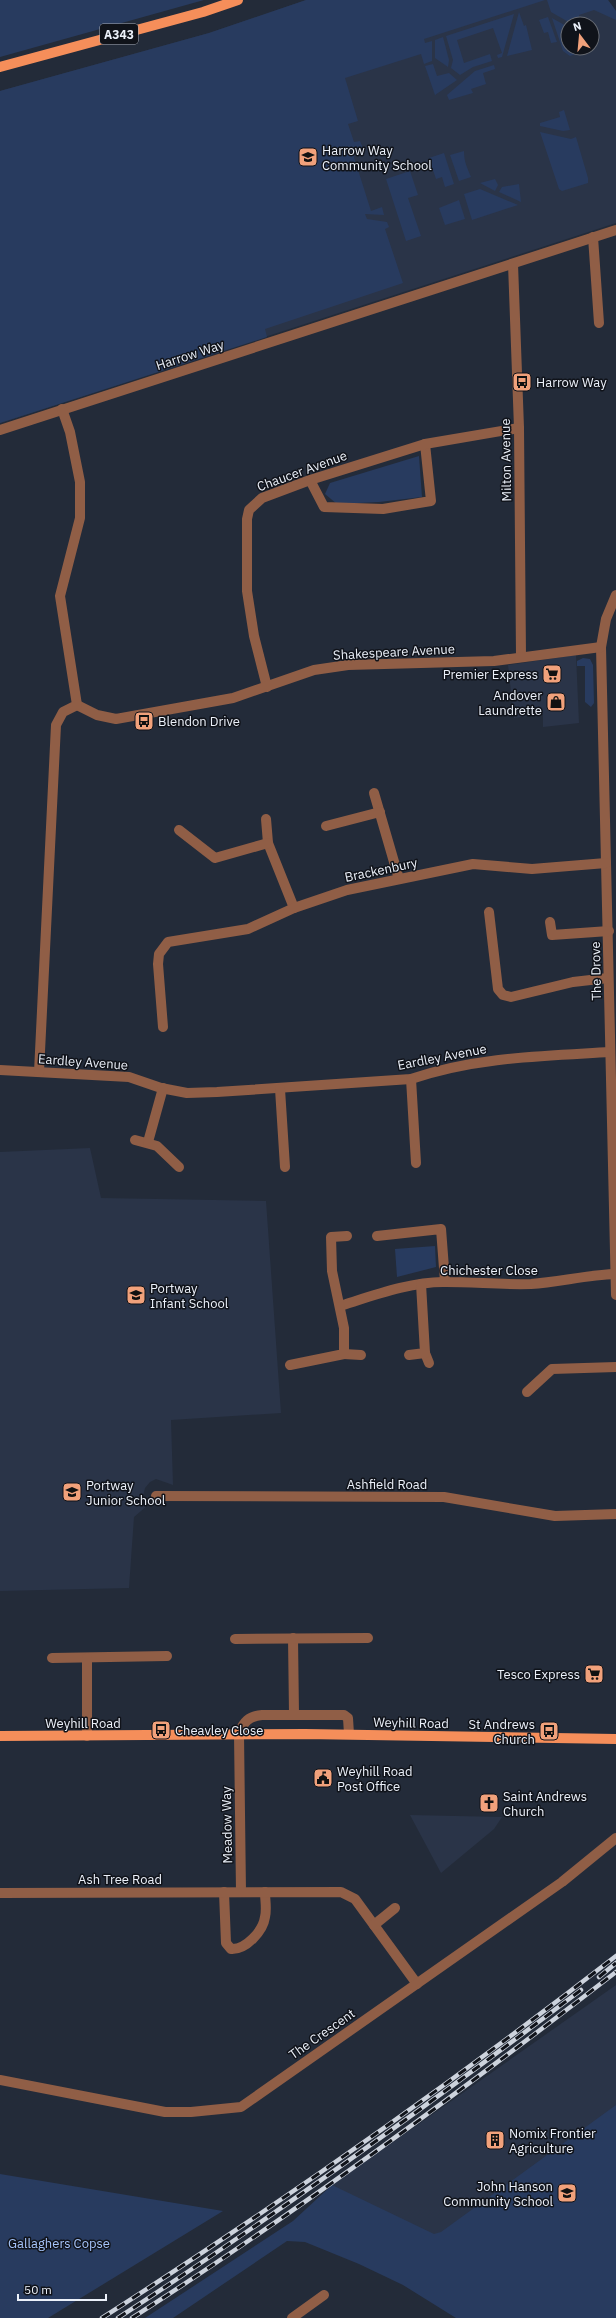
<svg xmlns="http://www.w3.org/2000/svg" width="616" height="2318" viewBox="0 0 616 2318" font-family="'IBM Plex Sans',sans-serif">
	<rect width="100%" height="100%" fill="#232b39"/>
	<!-- built -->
	<g fill="#2a3448" fill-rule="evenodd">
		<path d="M306 0H608L616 11V223L0 423V91L209 33ZM568 24H592V48H568Z"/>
		<path d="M576 655 579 723 543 727V714L514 718 508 665Z"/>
		<path d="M90 1148 101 1198 266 1201 281 1413 171 1420 173 1485 156 1479 150 1482 145 1488 143 1496 148 1505 134 1517 129 1588 0 1591V1152Z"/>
		<path d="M410 1815 502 1817 494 1829 441 1873Z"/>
		<path d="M616 1985V2318H483L332 2185Z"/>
	</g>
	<!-- green -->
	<g fill="#283b5f">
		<path d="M0 0H204L0 57Z"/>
		<path d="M306 0H545L424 39 425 43 432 41V61L424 64 421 54 345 78 358 121 348 124 354 142 360 141 364 151 353 154 371 211 382 207 384 215 365 214 367 219 387 222 389 227 385 229 403 283 265 329 267 337 0 423V91L209 33Z"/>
		<path d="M547 0H608L616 11V20L594 10 579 15 581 24H572L551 12Z"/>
		<path d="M519 12 524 26 526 25 532 50 507 56Z"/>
		<path d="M514 14 502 57 498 58 497 55 502 53 493 28 457 40 464 63 490 54 492 61 473 67 460 75 451 68 453 60 446 36Z"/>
		<path d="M548 17 557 42 551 43 548 32 544 33 539 20Z"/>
		<path d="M552 18 568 27V48H584L585 51 570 56 563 51Z"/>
		<path d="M443 37 449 60 448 67 435 58V40Z"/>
		<path d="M433 64 437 76 449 73 457 80 435 95 425 66Z"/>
		<path d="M494 65 495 69 483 73 486 84 471 89 473 93 449 100 447 95 475 71Z"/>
		<path d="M564 110 570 130 563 131 540 126V123L560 117 559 112Z"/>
		<path d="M540 132 571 139 576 137 588 178V183L562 191 559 189Z"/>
		<path d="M464 151C464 162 467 167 471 177L459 181 450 155Z"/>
		<path d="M444 153 454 184 445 187 442 177 436 179 429 158Z"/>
		<path d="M410 171 418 195 408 198 421 236 406 241 386 179Z"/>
		<path d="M495 179 498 185 495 191 480 183Z"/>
		<path d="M519 184 521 202 499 192 502 187Z"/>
		<path d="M480 189 518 205 472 220 464 194Z"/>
		<path d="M459 200 465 219 445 225 439 208Z"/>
		<path d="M419 456 422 497 379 502 337 504 325 494 330 483Z"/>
		<path d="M583 658 590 659 593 665 594 703 591 707 585 702V666H577V661Z"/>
		<path d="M435 1246 436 1267 397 1277 395 1249Z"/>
		<path d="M616 2105V2318H456L403 2285 359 2264 305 2242 287 2241 173 2318H145L293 2221 332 2185 434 2234 441 2232Z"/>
		<path d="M0 2174 223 2211 48 2318H0Z"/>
	</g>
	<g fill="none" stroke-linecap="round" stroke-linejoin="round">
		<!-- minor -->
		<g stroke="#905e46" stroke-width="10">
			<path d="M593 237 599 323"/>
			<path d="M513 264 519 428 521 656"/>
			<path d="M0 430 616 230"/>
			<path d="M310 480 324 507 383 509 431 501 425 444"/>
			<path d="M616 595 606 619 601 647 616 1295"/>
			<path d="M267 687 254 636 247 591V519L249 510 262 498 310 480 425 444 519 428"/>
			<path d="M77 705 97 715 116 719 233 698 314 670 348 665 494 661 601 647"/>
			<path d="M374 793 399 879"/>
			<path d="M266 819 268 843 294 908"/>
			<path d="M326 826 380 812"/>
			<path d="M179 830 215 858 268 843"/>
			<path d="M489 912 498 989 503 995 511 997 573 982 608 978"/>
			<path d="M550 922 552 935 609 931"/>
			<path d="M163 1027 158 964 159 954 168 942 248 929 294 908 347 890 473 864 532 869 606 863"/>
			<path d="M0 1070 129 1077 161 1088 187 1093 217 1092 411 1079C475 1057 543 1056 610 1052"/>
			<path d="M39 1072 56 725 63 712 77 705 60 596 80 518V482L70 432 62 409"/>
			<path d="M411 1079 416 1163"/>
			<path d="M280 1089 285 1167"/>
			<path d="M135 1140 157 1146 179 1167"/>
			<path d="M148 1142 163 1088"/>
			<path d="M377 1236 441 1229 445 1281"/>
			<path d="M340 1306C372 1296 413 1281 446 1282 475 1282 503 1285 531 1284 559 1282 587 1275 615 1274"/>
			<path d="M425 1353 429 1363"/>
			<path d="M344 1354 361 1355"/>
			<path d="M409 1355 425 1353 421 1284"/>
			<path d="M290 1365 344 1354V1328L332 1271 331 1237 347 1236"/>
			<path d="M527 1392 552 1369 616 1367"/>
			<path d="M156 1496 444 1497 555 1516 616 1514"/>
			<path d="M293 1638 294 1714"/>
			<path d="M235 1639 368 1638"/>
			<path d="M52 1658 167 1656"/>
			<path d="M87 1658V1736"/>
			<path d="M224 1892 226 1943 231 1949C246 1950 263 1931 265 1917 267 1909 265 1900 265 1892"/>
			<path d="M241 1892 239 1734C243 1722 249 1716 262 1715H344L348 1718 349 1734"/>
			<path d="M0 1893 341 1892 355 1899 417 1984"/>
			<path d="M374 1925 395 1908"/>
			<path d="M0 2080 165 2112H191L241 2107 562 1882 616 1838"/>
			<path d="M292 2318 324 2295"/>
		</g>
		<!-- major -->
		<g stroke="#f58e5a" stroke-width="10">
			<path d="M0 67 203 12 238 0"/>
			<path d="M0 1736 305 1734 616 1739"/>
		</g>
		<!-- rail casing -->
		<g stroke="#cdd3dd" stroke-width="4.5">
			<g id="rail">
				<path d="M599 1977 616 1963"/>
				<path d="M102 2318C278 2205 451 2084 616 1956"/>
				<path d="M118 2318C276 2215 430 2104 581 1990"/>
				<path d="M132 2318C299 2211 459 2093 616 1972"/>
			</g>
		</g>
		<!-- rail -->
		<use href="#rail" stroke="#10131a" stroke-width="3" stroke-dasharray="9" stroke-linecap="butt"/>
	</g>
	<!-- icons -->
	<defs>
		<g id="school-square" transform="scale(1)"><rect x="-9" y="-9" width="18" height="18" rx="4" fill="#f1a17b" stroke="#10131a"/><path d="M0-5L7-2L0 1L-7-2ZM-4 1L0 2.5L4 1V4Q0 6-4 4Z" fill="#111"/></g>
		<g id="bus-square" transform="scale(1)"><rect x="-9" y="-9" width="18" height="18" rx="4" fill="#f1a17b" stroke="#10131a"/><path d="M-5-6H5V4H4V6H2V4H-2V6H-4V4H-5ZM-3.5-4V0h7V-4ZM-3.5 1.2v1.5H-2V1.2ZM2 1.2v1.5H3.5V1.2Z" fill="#111"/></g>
		<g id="supermarket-square" transform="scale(1)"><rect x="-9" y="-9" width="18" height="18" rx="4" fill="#f1a17b" stroke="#10131a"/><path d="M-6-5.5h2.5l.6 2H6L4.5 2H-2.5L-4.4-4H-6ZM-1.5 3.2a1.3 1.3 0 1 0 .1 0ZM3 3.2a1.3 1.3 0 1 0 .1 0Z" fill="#111"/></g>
		<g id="shop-square" transform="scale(1)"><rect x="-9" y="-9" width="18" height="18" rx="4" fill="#f1a17b" stroke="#10131a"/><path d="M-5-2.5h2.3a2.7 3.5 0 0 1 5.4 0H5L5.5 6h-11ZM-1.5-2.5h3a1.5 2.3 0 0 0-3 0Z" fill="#111"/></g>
		<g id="civic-square" transform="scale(1)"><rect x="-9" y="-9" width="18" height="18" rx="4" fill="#f1a17b" stroke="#10131a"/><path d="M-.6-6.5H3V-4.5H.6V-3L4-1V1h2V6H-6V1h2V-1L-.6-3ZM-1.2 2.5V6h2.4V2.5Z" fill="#111"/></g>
		<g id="church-square" transform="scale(1)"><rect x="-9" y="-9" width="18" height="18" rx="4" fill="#f1a17b" stroke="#10131a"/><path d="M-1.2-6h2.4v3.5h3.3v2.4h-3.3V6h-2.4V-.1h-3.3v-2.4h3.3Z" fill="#111"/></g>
		<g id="building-square" transform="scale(1)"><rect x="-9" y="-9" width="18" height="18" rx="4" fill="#f1a17b" stroke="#10131a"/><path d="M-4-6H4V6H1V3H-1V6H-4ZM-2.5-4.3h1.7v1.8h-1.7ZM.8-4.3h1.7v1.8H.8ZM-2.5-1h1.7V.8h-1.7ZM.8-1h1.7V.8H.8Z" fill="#111"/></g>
	</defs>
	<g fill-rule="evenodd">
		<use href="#school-square" x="308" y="157"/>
		<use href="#bus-square" x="522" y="382"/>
		<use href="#supermarket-square" x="552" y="674"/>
		<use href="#shop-square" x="556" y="702"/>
		<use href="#bus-square" x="144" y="721"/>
		<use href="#school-square" x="136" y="1295"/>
		<use href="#school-square" x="72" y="1492"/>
		<use href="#supermarket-square" x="594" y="1674"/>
		<use href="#bus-square" x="161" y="1730"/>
		<use href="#bus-square" x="549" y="1731"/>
		<use href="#civic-square" x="323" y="1778"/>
		<use href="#church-square" x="489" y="1803"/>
		<use href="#building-square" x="495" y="2140"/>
		<use href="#school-square" x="567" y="2193"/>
	</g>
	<g text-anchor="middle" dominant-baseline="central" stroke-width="3" stroke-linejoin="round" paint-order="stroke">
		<!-- shield labels -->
		<rect fill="#10131a" stroke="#aaaeb7" stroke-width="1" x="100" y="24" width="38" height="20" rx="3"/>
		<g font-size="12" font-weight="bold" fill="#ecf1fa">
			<text x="119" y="34">A343</text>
		</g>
		<!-- poi labels -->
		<g font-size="13" fill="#ecf1fa" stroke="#10131a" text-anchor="start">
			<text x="322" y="150">Harrow Way<tspan x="322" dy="15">Community School</tspan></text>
			<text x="536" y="382">Harrow Way</text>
			<text x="538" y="674" text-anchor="end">Premier Express</text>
			<text x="542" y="695" text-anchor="end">Andover<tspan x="542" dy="15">Laundrette</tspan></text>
			<text x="158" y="721">Blendon Drive</text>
			<text x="150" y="1288">Portway<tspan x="150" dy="15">Infant School</tspan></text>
			<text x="86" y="1485">Portway<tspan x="86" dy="15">Junior School</tspan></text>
			<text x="580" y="1674" text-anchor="end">Tesco Express</text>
			<text x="535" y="1724" text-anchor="end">St Andrews<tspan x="535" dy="15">Church</tspan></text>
			<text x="175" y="1730">Cheavley Close</text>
			<text x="337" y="1771">Weyhill Road<tspan x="337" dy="15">Post Office</tspan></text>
			<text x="503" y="1796">Saint Andrews<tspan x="503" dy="15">Church</tspan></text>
			<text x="509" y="2133">Nomix Frontier<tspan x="509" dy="15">Agriculture</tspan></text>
			<text x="553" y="2186" text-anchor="end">John Hanson<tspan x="553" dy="15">Community School</tspan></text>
		</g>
		<!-- street labels -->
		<g font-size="13" fill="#ecf1fa" stroke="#10131a">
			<text transform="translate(190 355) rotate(-18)">Harrow Way</text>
			<text transform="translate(506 460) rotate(-91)">Milton Avenue</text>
			<text transform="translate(302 471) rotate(-20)">Chaucer Avenue</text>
			<text transform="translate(394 652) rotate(-3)">Shakespeare Avenue</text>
			<text transform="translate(381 870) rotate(-12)">Brackenbury</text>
			<text transform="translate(596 971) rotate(-91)">The Drove</text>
			<text transform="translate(442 1057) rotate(-11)">Eardley Avenue</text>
			<text transform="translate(83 1062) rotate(4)">Eardley Avenue</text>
			<text x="489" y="1270">Chichester Close</text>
			<text x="387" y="1484">Ashfield Road</text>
			<text x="83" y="1723">Weyhill Road</text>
			<text transform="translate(411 1723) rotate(1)">Weyhill Road</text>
			<text transform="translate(227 1825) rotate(-91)">Meadow Way</text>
			<text x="120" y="1879">Ash Tree Road</text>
			<text transform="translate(322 2034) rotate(-35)">The Crescent</text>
		</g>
		<!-- park labels -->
		<g font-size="13" fill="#a6c4fa" stroke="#10131a">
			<text x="59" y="2243">Gallaghers Copse</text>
		</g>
	</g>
	<!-- north arrow -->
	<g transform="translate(580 36) rotate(344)"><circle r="19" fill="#10131a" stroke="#686c74"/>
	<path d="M0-3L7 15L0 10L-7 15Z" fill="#f1a17b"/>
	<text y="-6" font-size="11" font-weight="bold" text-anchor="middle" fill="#ecf1fa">N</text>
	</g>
	<!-- scale -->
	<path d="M18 2294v6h88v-6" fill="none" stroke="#ecf1fa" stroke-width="2"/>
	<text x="24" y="2294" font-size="12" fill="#ecf1fa" stroke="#10131a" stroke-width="3" paint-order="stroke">50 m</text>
</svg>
